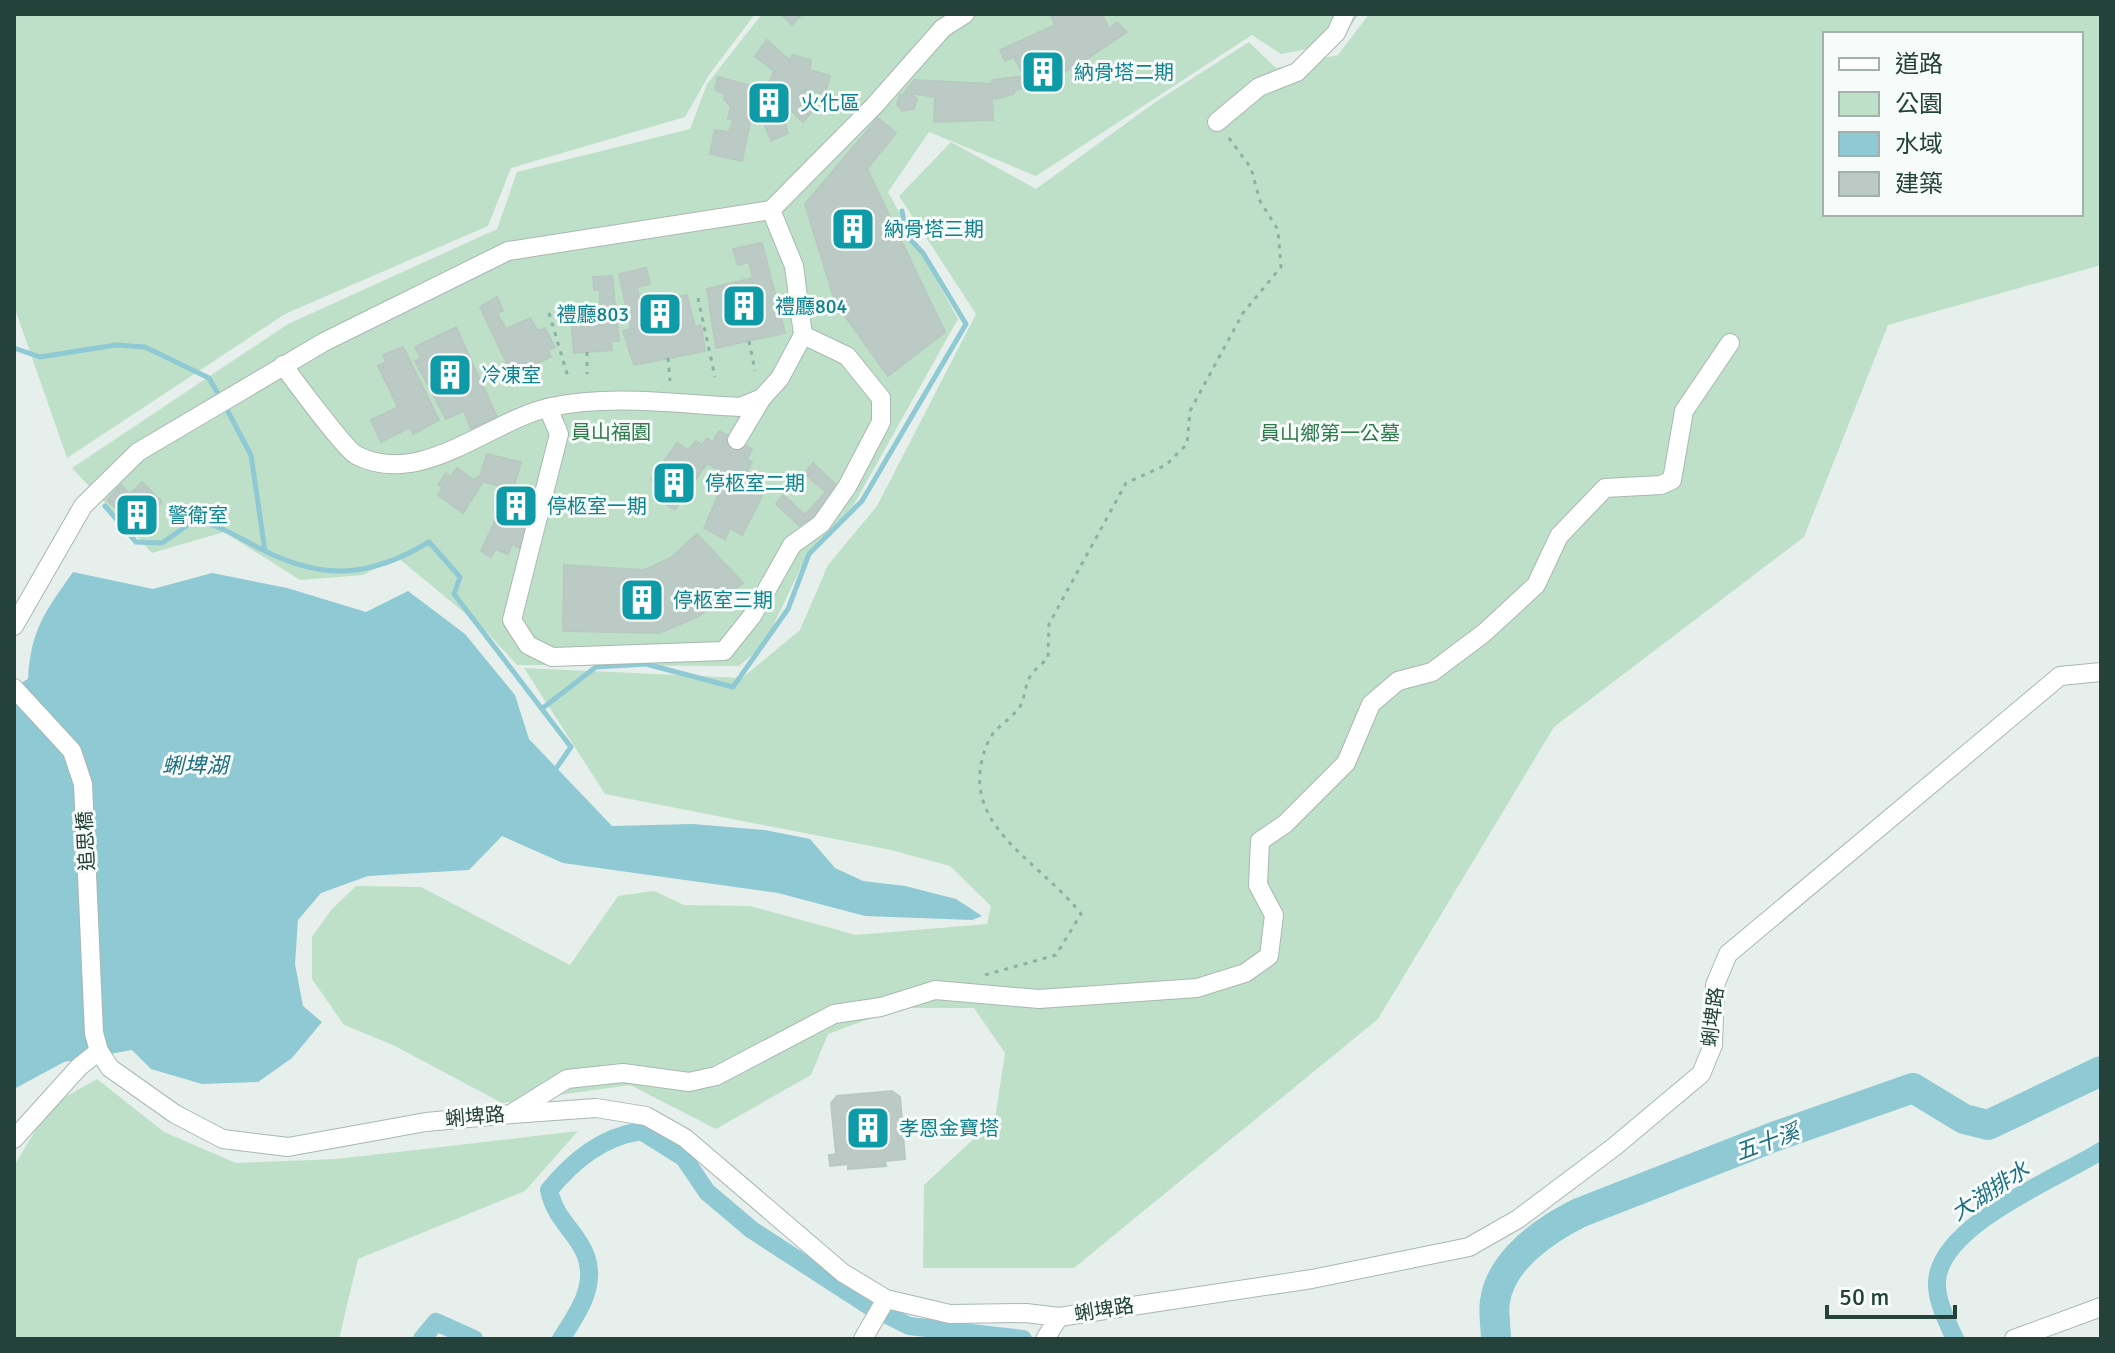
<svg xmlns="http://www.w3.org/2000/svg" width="2115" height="1353" viewBox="0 0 2115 1353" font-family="Signika,'Noto Sans TC',sans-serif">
	<rect width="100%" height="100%" fill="#e6efeb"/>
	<!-- green -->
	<g fill="#bfe0c8" fill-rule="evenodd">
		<path d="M14 14H755L709 75 685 117 511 168 488 226 285 314 67 458 14 306Z"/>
		<path d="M762 14H1359L1339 43 1281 54 1252 35 1036 176 929 132 888 192 958 319 853 506 802 565 764 645 739 666 517 665 484 629 397 557 363 575 300 580 224 532 152 553 72 468 288 324 497 229 517 172 690 129 707 84Z"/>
		<path d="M1369 14H2101V265L1888 325 1804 537 1554 727 1378 1019 1074 1268H923L924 1185 995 1119 1005 1053 974 1008H898L828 1034 811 1075 716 1129 630 1085 502 1103 393 1045 344 1025 312 979V937L332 909 356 886 421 887 570 965 618 896 654 891 684 905 750 906 856 935 987 924 991 906 950 866 891 850 605 794 524 668 742 678 800 630 828 565 877 506 976 314 899 196 951 142 1036 189 1154 103 1249 42 1276 68 1338 55ZM1825 34H2081V214H1825Z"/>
		<path d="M97 1079 164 1132 236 1163 337 1159 578 1131 525 1191 358 1259 339 1339H14V1166L51 1105Z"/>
	</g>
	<!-- water -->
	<path fill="#8ec9d4" d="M73 572 153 589 212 573 287 588 366 612 408 591 465 634 515 695 529 739 612 826 693 824 765 830 810 839 835 868 863 881 905 886 956 899 982 916 972 920 865 916 778 893 563 863 502 836 469 870 368 876 321 893 298 920 295 964 303 1006 322 1022 292 1058 258 1082 202 1084 151 1069 132 1050 64 1062 14 1089V687L28 679C31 629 45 612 73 572Z"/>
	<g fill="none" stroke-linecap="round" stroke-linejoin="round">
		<!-- stream -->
		<g stroke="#8ec9d4" stroke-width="5">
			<path d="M14 348 40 357 116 345 145 347 209 378 220 397"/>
			<path d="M225 406 251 455 265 551"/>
			<path d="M105 506 136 542 162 543 195 520C221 525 239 538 263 550 324 581 371 577 429 542L460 577 454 594 571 747 555 770"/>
			<path d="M544 707 596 667 646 664 733 687 788 609 809 554 862 501 966 324 923 253 907 236 902 211"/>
		</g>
		<!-- canal -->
		<g stroke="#8ec9d4" stroke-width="18">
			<path d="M422 1339 436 1322 474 1339"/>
			<path d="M561 1339C577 1314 597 1287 586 1256 577 1231 556 1222 549 1190 574 1160 602 1137 641 1131L684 1158 707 1192 752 1230 869 1306 909 1326 1023 1339"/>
			<path d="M1955 1339C1947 1321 1936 1301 1937 1281 1941 1224 2058 1178 2101 1151"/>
		</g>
		<!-- river -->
		<path stroke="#8ec9d4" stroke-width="30" d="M1496 1339C1496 1327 1493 1314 1495 1301 1501 1260 1545 1230 1579 1213L1776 1136 1913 1088 1964 1119 1988 1125 2101 1071"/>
	</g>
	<!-- building -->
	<g fill="#bbcac4" stroke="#b8c9c2" stroke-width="2">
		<path d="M781 14H802L792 25Z"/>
		<path d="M1050 14H1102L1109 29 1117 22 1127 32 1073 68 1014 91V94L996 99 992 96 993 120 934 122 935 97 905 92 914 80 993 84 992 80 1024 76 1014 57 1005 61 1000 50 1055 25Z"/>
		<path d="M767 40 789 60 793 55 811 60 810 70 830 76 825 94 806 90 803 96 815 108 803 122 790 109 782 116 788 133 771 141 763 120 751 118 742 161 710 154 715 130 729 132 733 120 728 119 731 107 724 99 725 94 715 90 718 77 759 88 769 84 774 71 755 56Z"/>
		<path d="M910 93 917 99 914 109 902 111 897 104 900 95Z"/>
		<path d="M878 118 896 133 867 169 945 332 888 376 835 302 805 204Z"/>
		<path d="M762 243 785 333 716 348 707 289 753 278 749 262 738 265 733 249Z"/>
		<path d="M646 268 650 284 637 287 640 302 687 295 695 327 701 325 705 351 634 365 623 331 631 329 619 274Z"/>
		<path d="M612 276 619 341H611L612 350 574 353 570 310 600 306V290H594L593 277Z"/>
		<path d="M497 297 503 311 497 313 506 329 530 318 538 331 545 328 555 347 548 350 551 357 512 374 480 307Z"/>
		<path d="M456 327 497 417 471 429 464 411 446 419 415 361 421 358 415 347Z"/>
		<path d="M403 347 439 420 413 434 410 427 381 442 371 420 398 407 378 366 386 362 383 355Z"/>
		<path d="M719 431 752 449 747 459 752 462 747 472 755 475 750 485 764 492 742 535 730 528 725 539 704 528 727 476 707 463 675 510 656 498 663 488 651 480 677 443 688 450 696 441 702 445 707 438 713 442Z"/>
		<path d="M487 454 521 462 512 493 536 499 531 521 508 515 507 521 528 530 519 548 512 544 508 554 495 549 491 557 481 551 494 523 503 486 483 482 463 513 438 495 443 487 438 485 446 473 451 477 457 468 473 480 480 476Z"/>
		<path d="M813 463 838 487 811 524 806 520 800 526 776 504 783 495 805 515 826 492 804 473Z"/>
		<path d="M142 482 162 502 137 528 107 500 121 485 130 494Z"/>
		<path d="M697 534 743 583 697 617 659 633 563 631 564 565 644 570 671 558Z"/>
		<path d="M892 1091 900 1097 905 1159 885 1161 886 1166 848 1169V1164L830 1166 829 1155 836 1154 831 1103 837 1096Z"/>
	</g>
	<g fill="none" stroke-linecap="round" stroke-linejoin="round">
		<!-- minor casing -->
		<g stroke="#a8b8b2" stroke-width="20">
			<g id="minor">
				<path d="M1217 122 1259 87 1297 72 1336 33 1345 14"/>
				<path d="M283 365C294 380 345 449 356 455 421 489 490 420 551 407 611 394 678 404 740 407L762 398 780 378 803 335 794 266 771 210"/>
				<path d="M548 408 559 434 512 620 528 645 552 657 724 651 752 616 792 545 821 524 847 487 881 422V398L847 356 803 335"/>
				<path d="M737 440 762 398"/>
				<path d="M14 626 83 506 138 452 324 342 508 251 771 210 874 106 943 28 965 14"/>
				<path d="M14 688 72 751 83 784 94 1033 99 1051 110 1068 175 1114 223 1139 288 1147 426 1122 512 1114 596 1108 646 1116 685 1138 843 1273 886 1299 950 1314 1026 1313 1059 1317 1312 1279 1469 1247 1518 1219 1614 1147 1701 1074 1713 1045 1715 985 1728 954 2060 676 2101 672"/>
				<path d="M514 1112 567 1079 623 1073 689 1082 716 1076 834 1014 881 1007 935 990 1039 999 1197 988 1245 973 1269 956 1274 915 1258 885 1260 841 1285 824 1346 763 1371 704 1398 681 1432 672 1484 633 1536 585 1559 536 1605 488 1661 485 1672 480 1684 411 1730 343"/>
				<path d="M14 1139 79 1067 99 1051"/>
				<path d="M863 1339 886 1299"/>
				<path d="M1045 1339 1059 1317"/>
				<path d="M2014 1339 2101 1307"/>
			</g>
		</g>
		<!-- path -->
		<g stroke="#86b3a5" stroke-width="3" stroke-dasharray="4 6" stroke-linecap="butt">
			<path d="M698 298 715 377"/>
			<path d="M549 313 568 377"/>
			<path d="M749 341 755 371"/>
			<path d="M587 352V374"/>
			<path d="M668 358 670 381"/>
			<path d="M530 366 539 386"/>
			<path d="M985 975 1056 955 1081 914C1038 858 951 823 989 740 994 728 1010 720 1018 709 1026 700 1024 685 1031 675 1035 669 1043 663 1048 658L1049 624 1126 483 1166 465 1187 444 1190 411 1243 313 1281 267 1278 230 1260 201 1251 168 1226 134"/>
		</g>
		<!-- minor -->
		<use href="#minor" stroke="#fff" stroke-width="18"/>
	</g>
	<!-- icons -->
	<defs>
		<g id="building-square" transform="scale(2.3)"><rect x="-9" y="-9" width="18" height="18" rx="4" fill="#0f9aa8" stroke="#f7fbf9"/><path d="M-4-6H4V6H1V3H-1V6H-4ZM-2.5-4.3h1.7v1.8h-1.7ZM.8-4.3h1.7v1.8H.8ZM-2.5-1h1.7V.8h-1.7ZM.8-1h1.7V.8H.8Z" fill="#fff"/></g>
	</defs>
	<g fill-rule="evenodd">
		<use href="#building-square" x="1043" y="72"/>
		<use href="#building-square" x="769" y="103"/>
		<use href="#building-square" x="853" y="229"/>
		<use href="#building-square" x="744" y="306"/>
		<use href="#building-square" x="660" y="314"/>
		<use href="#building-square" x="450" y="375"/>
		<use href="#building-square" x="674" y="483"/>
		<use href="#building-square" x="516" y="506"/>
		<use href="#building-square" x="137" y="515"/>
		<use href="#building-square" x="642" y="600"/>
		<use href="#building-square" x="868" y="1128"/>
	</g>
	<g text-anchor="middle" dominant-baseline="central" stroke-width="6" stroke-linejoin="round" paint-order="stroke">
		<!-- culture labels -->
		<g font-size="20" fill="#0d838f" stroke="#f7fbf9" text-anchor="start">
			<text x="1074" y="72">納骨塔二期</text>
			<text x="800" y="103">火化區</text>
			<text x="884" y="229">納骨塔三期</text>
			<text x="775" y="306">禮廳804</text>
			<text x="629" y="314" text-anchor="end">禮廳803</text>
			<text x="481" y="375">冷凍室</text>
			<text x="705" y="483">停柩室二期</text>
			<text x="547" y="506">停柩室一期</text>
			<text x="168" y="515">警衛室</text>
			<text x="673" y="600">停柩室三期</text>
			<text x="899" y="1128">孝恩金寶塔</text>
		</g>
		<!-- park labels -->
		<g font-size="20" fill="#2d7a4b" stroke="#f7fbf9">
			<text x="611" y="432">員山福園</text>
			<text x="1330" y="433">員山鄉第一公墓</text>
		</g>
		<!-- street labels -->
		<g font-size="20" fill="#24423a" stroke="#f7fbf9">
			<text transform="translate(86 841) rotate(-93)">追思橋</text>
			<text transform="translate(1713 1017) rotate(-83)">蜊埤路</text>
			<text transform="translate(475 1117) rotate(-5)">蜊埤路</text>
			<text transform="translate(1104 1310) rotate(-9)">蜊埤路</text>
		</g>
		<!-- water labels -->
		<g font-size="22" font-style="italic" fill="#1c6f80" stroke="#f7fbf9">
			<text x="195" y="765">蜊埤湖</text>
			<text transform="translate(1767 1142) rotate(-20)">五十溪</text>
			<text transform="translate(1990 1191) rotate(-33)">大湖排水</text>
		</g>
	</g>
	<!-- border -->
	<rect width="2115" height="1353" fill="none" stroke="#24423a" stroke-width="32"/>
	<!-- legend -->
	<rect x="1823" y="32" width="260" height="184" fill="#f7fbf9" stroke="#a3b1ad" stroke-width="2"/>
	<rect x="1839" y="58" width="40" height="12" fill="#ffffff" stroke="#a3b1ad" stroke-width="2"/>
	<text x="1895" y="72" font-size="24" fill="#24423a">道路</text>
	<rect x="1839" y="92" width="40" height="24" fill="#bfe0c8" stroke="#a3b1ad" stroke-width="2"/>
	<text x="1895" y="112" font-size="24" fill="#24423a">公園</text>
	<rect x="1839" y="132" width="40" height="24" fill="#8ec9d4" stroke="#a3b1ad" stroke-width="2"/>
	<text x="1895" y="152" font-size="24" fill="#24423a">水域</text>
	<rect x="1839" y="172" width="40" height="24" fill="#bbcac4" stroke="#a3b1ad" stroke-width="2"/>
	<text x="1895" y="192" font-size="24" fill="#24423a">建築</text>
	<!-- scale -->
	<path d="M1827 1305v12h128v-12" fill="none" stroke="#24423a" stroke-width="4"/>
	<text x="1839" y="1305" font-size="24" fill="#24423a" stroke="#f7fbf9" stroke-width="6" paint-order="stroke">50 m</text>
</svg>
